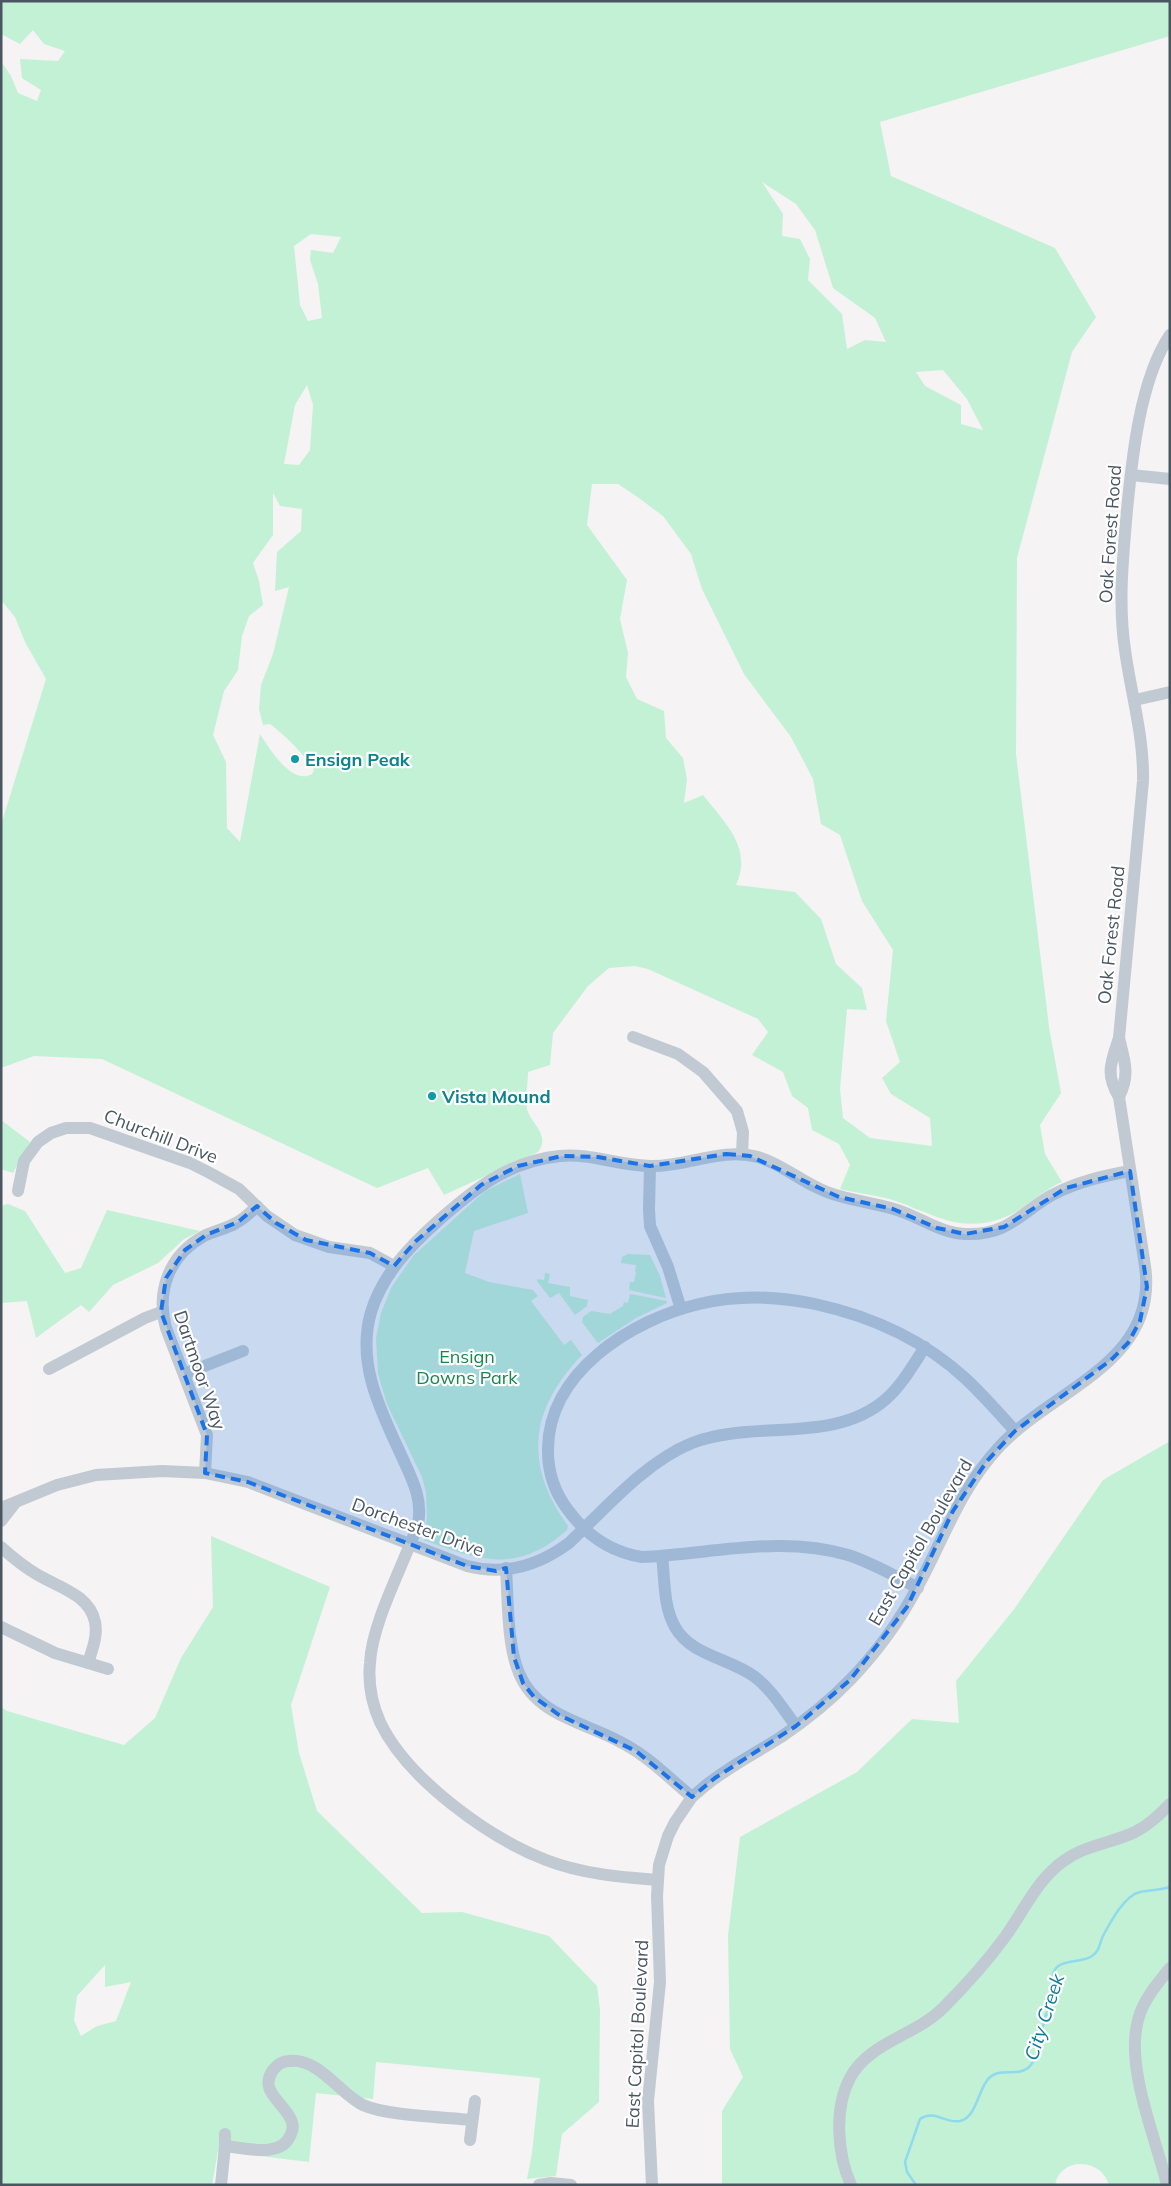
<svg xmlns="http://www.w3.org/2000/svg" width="1171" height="2186" viewBox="0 0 1171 2186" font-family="Mulish,sans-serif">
	<rect width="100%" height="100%" fill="#f5f3f3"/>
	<!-- green -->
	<g fill="#c3f1d5" fill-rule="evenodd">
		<path d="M1 1H1170V36L880 122 891 176 1055 248 1096 317 1072 352 1017 558 1016 754 1049 1027 1061 1093 1040 1125 1045 1154 1062 1182C1040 1191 1023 1212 1000 1219 958 1233 931 1213 893 1200 876 1195 857 1193 840 1189L850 1165 839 1144 812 1130 808 1108 792 1096 783 1072 752 1055 768 1032 758 1019 648 969 635 966 609 968 588 986 553 1033 550 1065 528 1072C528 1083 525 1098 527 1109 531 1124 551 1135 538 1152L444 1195 428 1168 377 1188 102 1059 34 1056 1 1068V825L46 679 25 642 15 617 1 600V61L11 76 18 93 37 101 41 90 22 78 20 59 58 61 65 51 44 44 33 30 20 44 1 34ZM762 182 796 204 815 230 833 288 875 318 886 342 865 340 847 349 842 314 808 280 810 259 800 239 782 236 783 214ZM311 234 341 237 333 253 311 250 310 260 318 284 322 318 308 321 300 305 294 246ZM943 370 967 399 983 430 961 424V405L925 386 916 372ZM307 385 313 405 310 450 299 465 284 464 295 405ZM592 484H618L636 496 663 516 691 554 702 589 744 674 791 737 813 779 821 824 840 835 862 901 893 950 886 1021 900 1062 882 1078 891 1094 930 1118 932 1146 870 1138 843 1118 840 1089 847 1009 867 1010 862 988 836 964 821 919 795 892 736 885C753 848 725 823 703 795L684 803 687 779 683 758 666 738 664 711 637 699 626 677 628 653 620 619 627 580 587 525ZM273 493 280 506 302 509 301 531 277 552 275 591 289 587 273 654 261 685 259 709 263 725 270 724C287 737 303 753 314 770L312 774C292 786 269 748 260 734L240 842 227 828 226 762 213 735 224 691 238 670 242 636 249 616 263 605 259 581 253 563 273 535Z"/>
		<path d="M1 1120 30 1142 13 1173 1 1169Z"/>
		<path d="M520 1174 528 1213 474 1231 465 1273 489 1282 533 1290 538 1296 531 1301 564 1345 571 1340 582 1355C530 1409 523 1464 568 1526L567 1530C518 1574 480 1561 424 1540L427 1517 426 1492 422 1477 387 1404 378 1374 376 1338 381 1313 391 1288 413 1256 485 1191Z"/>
		<path d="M8 1204 25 1211 65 1273 81 1268 107 1210 200 1231 184 1239 158 1263 113 1285 89 1312 81 1305 36 1338 27 1301 1 1303V1206Z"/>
		<path d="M628 1254 650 1255 660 1276 666 1298 629 1290 630 1282H634L636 1272H635L636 1265 621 1263 622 1257Z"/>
		<path d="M545 1273 550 1274 548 1283 570 1287V1296L588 1300 587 1306 575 1315 559 1293 550 1298 537 1281V1279L544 1280Z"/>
		<path d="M630 1294 667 1301V1303L636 1318 598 1343 582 1322 583 1317 591 1311 610 1314 623 1306 624 1302 628 1303Z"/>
		<path d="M1170 1441V2185H1109C1102 2158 1060 2156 1055 2185H722V2111L743 2077 730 2049 729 1992 728 1936 740 1837 857 1772 912 1719 959 1723 956 1681 1015 1608 1103 1480Z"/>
		<path d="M211 1536 330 1587 291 1705 299 1753 317 1811 422 1913 462 1912 549 1936 597 1986 600 2010 599 2102 562 2134 556 2176 527 2179 532 2153 540 2078 376 2062 373 2099 316 2093 309 2162 218 2151 212 2185H1V1707L7 1711 124 1745 155 1718 181 1658 213 1607ZM105 1965V1987L131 1982 116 2021 97 2026 81 2036 74 2020 77 1996Z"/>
	</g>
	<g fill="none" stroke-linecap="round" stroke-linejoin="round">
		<!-- stream -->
		<path stroke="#90daee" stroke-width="2.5" d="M916 2185 907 2172 905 2162 920 2119C935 2109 945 2124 960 2121 977 2117 978 2089 989 2078 1000 2067 1016 2077 1028 2068 1041 2056 1040 2033 1045 2018 1046 2013 1050 2010 1051 2005 1054 1995 1050 1984 1053 1974 1057 1958 1081 1964 1092 1956 1101 1950 1099 1942 1104 1934 1111 1921 1125 1895 1140 1892 1150 1890 1160 1890 1170 1887"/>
		<!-- minor -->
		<g stroke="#c1cad2" stroke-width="12">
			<path d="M1131 475 1170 479"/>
			<path d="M1135 700 1170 692"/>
			<path d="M633 1037 678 1054 703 1072 737 1111 743 1132 742 1154"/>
			<path d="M1119 1097C1130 1075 1125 1062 1119 1038"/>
			<path d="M650 1166 649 1209 650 1226 668 1267 681 1309"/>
			<path d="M18 1191 24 1161 38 1142 51 1133 66 1128H90L190 1163 208 1172 239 1189 267 1216 295 1235 329 1247 370 1253 394 1266"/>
			<path d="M49 1369 145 1318 161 1312"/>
			<path d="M184 1374 243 1351"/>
			<path d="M205 1473 207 1435 166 1328C156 1291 169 1255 204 1236 214 1231 226 1229 236 1223 244 1219 251 1212 257 1206"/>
			<path d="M1 1508 57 1485 96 1475 162 1471 205 1473 248 1482 467 1566C505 1576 538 1566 569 1543 605 1509 645 1462 692 1443 754 1419 834 1445 886 1399 902 1385 913 1365 925 1347"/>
			<path d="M1 1521 15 1503"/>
			<path d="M1 1547C12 1557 24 1567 38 1575 58 1587 90 1595 95 1622 98 1636 92 1650 88 1663"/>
			<path d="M662 1556C665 1579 663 1606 675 1627 691 1656 730 1658 755 1677 772 1690 783 1709 796 1726"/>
			<path d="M506 1568C508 1599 507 1645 519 1673 537 1718 590 1723 626 1745 651 1759 670 1779 692 1797"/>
			<path d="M918 1588C895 1576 873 1563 848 1555 781 1535 711 1554 642 1557 610 1552 587 1536 568 1510 555 1493 548 1472 548 1451 547 1373 631 1320 699 1304 737 1295 777 1296 815 1304 870 1316 924 1340 966 1379 983 1395 999 1413 1015 1431"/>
			<path d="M1 1627 55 1653 108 1669"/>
			<path d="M658 1880C620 1877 582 1874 546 1860 489 1838 407 1779 380 1722 372 1704 368 1683 370 1663 372 1622 404 1564 418 1524 423 1499 412 1479 402 1457 381 1411 356 1364 371 1312 383 1274 409 1247 438 1221 474 1189 509 1161 560 1156 591 1153 620 1166 651 1166 687 1167 721 1147 758 1157 779 1163 797 1178 816 1187 841 1200 868 1201 894 1209 919 1216 939 1233 965 1234 1008 1236 1020 1213 1052 1195 1077 1182 1102 1176 1130 1171"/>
			<path d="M470 2140 475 2101"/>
			<path d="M225 2146C245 2148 282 2159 291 2134 294 2128 293 2122 289 2116 281 2101 259 2090 273 2070 277 2065 283 2061 289 2061 318 2057 340 2094 363 2105 387 2116 444 2117 472 2120"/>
			<path d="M221 2185 225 2146V2134"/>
			<path d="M539 2185 551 2183 571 2185"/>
			<path d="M652 2185 648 2101 660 1982 657 1896 659 1865 668 1836 675 1822 692 1797 705 1786C728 1767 756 1753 781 1737 806 1720 830 1701 851 1679 877 1652 899 1622 917 1588 945 1537 959 1490 1000 1446 1055 1388 1159 1362 1145 1266L1119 1097C1105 1074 1111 1062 1119 1038L1143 781C1144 736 1131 694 1125 650 1118 603 1123 557 1127 510 1132 458 1140 379 1170 335"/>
			<path d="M851 2185C837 2154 834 2108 850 2078 869 2042 915 2036 943 2008 965 1986 986 1963 1005 1937 1024 1911 1037 1879 1065 1860 1086 1845 1112 1843 1135 1832 1149 1825 1159 1815 1170 1804"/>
			<path d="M1167 2185C1156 2138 1125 2068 1138 2020 1143 2000 1157 1984 1170 1968"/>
		</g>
	</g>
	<!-- marked area -->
	<path fill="#1a73e8" fill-opacity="0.2" stroke="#1a73e8" stroke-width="4" stroke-dasharray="10 6" stroke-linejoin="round" d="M726 1154 750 1156 839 1197 893 1209 937 1228 965 1234 1004 1227 1066 1188 1130 1171 1147 1287 1140 1321 1128 1343 1111 1360 1015 1431 987 1461 953 1511 907 1607 850 1680 796 1726 715 1778 692 1797 636 1751 559 1715 534 1697 523 1683 514 1657 506 1568 496 1571 467 1566 248 1482 205 1473 207 1435 161 1312 166 1278 185 1250 206 1235 238 1222 257 1206 276 1223 306 1240 370 1253 394 1266 416 1241 481 1185 518 1166 562 1156 598 1157 650 1166Z"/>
	<!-- markers -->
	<g fill="#0f9aa8" stroke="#fff" stroke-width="2">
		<circle cx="295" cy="759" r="5"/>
		<circle cx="432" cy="1096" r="5"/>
	</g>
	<g text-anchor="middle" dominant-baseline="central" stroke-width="4.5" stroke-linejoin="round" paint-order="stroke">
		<!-- street labels -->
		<g font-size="18" fill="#4a5661" stroke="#fff">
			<text transform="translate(1110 534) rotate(-86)">Oak Forest Road</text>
			<text transform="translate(1111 935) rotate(-84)">Oak Forest Road</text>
			<text transform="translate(161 1136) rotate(21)">Churchill Drive</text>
			<text transform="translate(200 1370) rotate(71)">Dartmoor Way</text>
			<text transform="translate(418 1527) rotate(20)">Dorchester Drive</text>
			<text transform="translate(920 1542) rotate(-60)">East Capitol Boulevard</text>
			<text transform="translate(637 2034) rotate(-87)">East Capitol Boulevard</text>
		</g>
		<!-- culture labels -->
		<g font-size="18" font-weight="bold" fill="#0d838f" stroke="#fff" text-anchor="start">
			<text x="305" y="759">Ensign Peak</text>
			<text x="442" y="1096">Vista Mound</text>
		</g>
		<!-- park labels -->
		<g font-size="18" fill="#17864f" stroke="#fff">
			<text x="467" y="1356">Ensign<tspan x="467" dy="21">Downs Park</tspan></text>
		</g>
		<!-- water labels -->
		<g font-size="19" font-style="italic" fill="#0c7c9b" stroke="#fff">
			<text transform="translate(1044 2017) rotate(-72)">City Creek</text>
		</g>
	</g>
	<!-- border -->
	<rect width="1171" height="2186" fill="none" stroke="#4a5661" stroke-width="5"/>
</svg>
